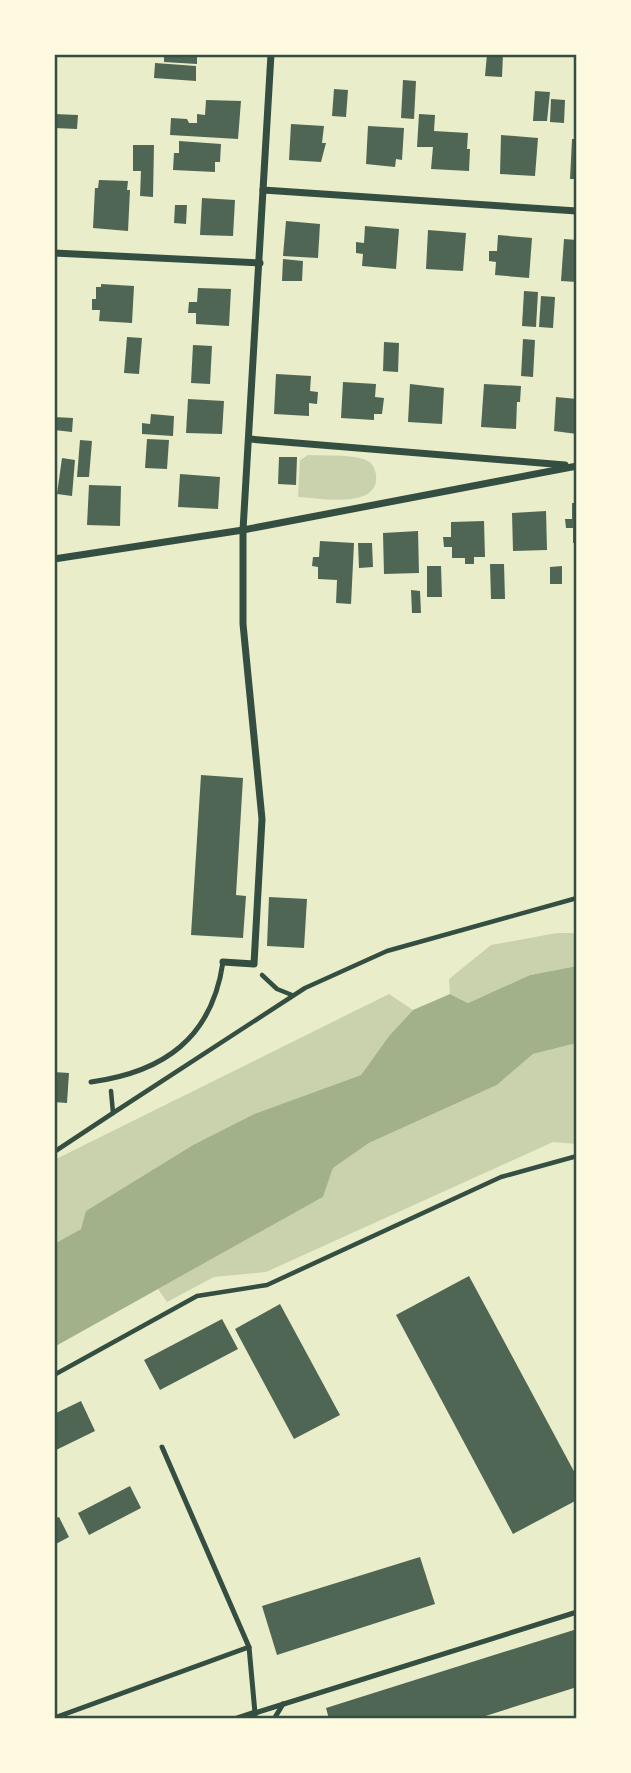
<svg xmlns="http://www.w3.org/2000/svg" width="631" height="1773" viewBox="0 0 631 1773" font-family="Inter,sans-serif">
	<rect width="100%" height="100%" fill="#e9edc9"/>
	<!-- green -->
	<g fill="#cad2ad">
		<path d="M308 455C325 456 347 454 363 459 371 461 375 467 376 475 380 510 319 498 298 497L300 460Z"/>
		<path d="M557 933H577V966L530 975 468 1003 450 994 449 979 491 945Z"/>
		<path d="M389 994 413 1010 389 1036 361 1075 254 1114 193 1145 87 1211 81 1229 54 1244V1160Z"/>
		<path d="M577 1043V1144L553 1142 266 1272 214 1277 167 1302 158 1289 323 1197 333 1168 369 1143 497 1085 533 1054Z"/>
	</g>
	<!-- water -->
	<path fill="#a3b18a" d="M577 966V1043L533 1054 497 1085 369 1143 333 1168 323 1197 54 1347V1244L81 1229 86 1211 193 1145 254 1114 361 1075 389 1036 413 1010 450 994 468 1003 530 975Z"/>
	<!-- building -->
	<g fill="#4f6655">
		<path d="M164 54H197V64L164 62Z"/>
		<path d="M487 54H503L502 77 485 76Z"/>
		<path d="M155 63 196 66V81L154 78Z"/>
		<path d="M403 80 416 81 414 119 401 118Z"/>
		<path d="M334 89 348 90 346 117 332 116Z"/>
		<path d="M535 91 550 92 547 121H533Z"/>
		<path d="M551 99 565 100 564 123 550 122Z"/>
		<path d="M206 100 241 101 238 139 170 135 171 118 187 119 189 123H197V114L205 115Z"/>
		<path d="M54 114 78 115 77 129 54 128Z"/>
		<path d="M419 114 435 115 434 131 468 133 467 149H470L469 171 431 169 433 147H417Z"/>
		<path d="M291 124 324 126 322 143H326L321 162 289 160Z"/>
		<path d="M368 126 404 128 402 160 396 159 395 167 366 164Z"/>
		<path d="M501 135 538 138 535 176 500 174Z"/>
		<path d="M572 139H577V179H570Z"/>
		<path d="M179 141 221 144 220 162H215V172L173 170 174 153H179Z"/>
		<path d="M133 145H154L153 197 140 196 141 171H133Z"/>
		<path d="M99 180 128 181 127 190H130L128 231 93 228 95 188H98Z"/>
		<path d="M202 198 235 200 233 236 200 235Z"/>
		<path d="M175 205H187L186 224 174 223Z"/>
		<path d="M286 221 320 224 318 258 283 256Z"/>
		<path d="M365 226 399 229 396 269 362 266 363 254 356 253V242L364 243Z"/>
		<path d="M428 230 466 233 463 271 426 269Z"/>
		<path d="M498 235 532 238 529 278 495 275 496 262 489 261V251H497Z"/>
		<path d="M564 239 577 240V282L561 281Z"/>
		<path d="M283 259 303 261 302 281H282Z"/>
		<path d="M101 284 134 286 132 323 99 321 100 310H92V299H96V287H101Z"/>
		<path d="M198 288 231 289 229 326 196 324V313H188L189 302H197Z"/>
		<path d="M524 291 538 292 536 327 522 326Z"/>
		<path d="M541 296 555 297 553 328 539 327Z"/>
		<path d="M127 337 142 338 139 374 124 373Z"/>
		<path d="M523 339 535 340 533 377 521 376Z"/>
		<path d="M384 342 399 343 398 372 383 371Z"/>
		<path d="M193 345 212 346 210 384 191 383Z"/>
		<path d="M276 374 311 376 310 391 318 392 317 404 309 403V416L274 414Z"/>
		<path d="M343 382 376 384 375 397 384 398 382 414H374V420L341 418Z"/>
		<path d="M410 384 444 388 442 424 408 422Z"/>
		<path d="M484 384 521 386 520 402H517L516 429 481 427Z"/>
		<path d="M556 397 577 399V434L554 431Z"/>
		<path d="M188 399 224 401 222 434 186 433Z"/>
		<path d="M151 414 174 416 173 436 142 434V423L150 424Z"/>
		<path d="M54 417 73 418 72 432 54 430Z"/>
		<path d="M147 439 169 440 167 469 145 468Z"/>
		<path d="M80 440 92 441 89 477H77Z"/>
		<path d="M279 457H297L296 485 278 484Z"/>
		<path d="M62 458 75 460 72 496 57 494Z"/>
		<path d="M180 474 220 477 218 509 178 507Z"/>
		<path d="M89 485 121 486 120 526 87 525Z"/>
		<path d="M572 503H577V543H573V528H566L565 519H572Z"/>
		<path d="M546 511 547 550 513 551 512 513Z"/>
		<path d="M484 521 485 557H474V564H465V558H452V547H444L443 537H451V522Z"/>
		<path d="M418 531 419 573 384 574 383 533Z"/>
		<path d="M320 541 354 543 351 604 336 603 337 580 318 579V567L312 566 313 557H319Z"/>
		<path d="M358 543H372L373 567 359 568Z"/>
		<path d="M490 564H504L505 599H491Z"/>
		<path d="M427 566H441L442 597H427Z"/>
		<path d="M562 566V584H550V567Z"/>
		<path d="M411 590 420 591 421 613H412Z"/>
		<path d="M201 775 243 778 236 895 246 896 243 938 191 935Z"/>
		<path d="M269 897 307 899 304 948 267 946Z"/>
		<path d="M54 1072 69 1073 67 1103 54 1102Z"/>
		<path d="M469 1276 577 1477V1500L513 1534 396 1315Z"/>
		<path d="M280 1304 340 1415 294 1439 235 1329Z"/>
		<path d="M222 1319 238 1349 160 1390 144 1360Z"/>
		<path d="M81 1401 95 1431 54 1451V1414Z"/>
		<path d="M130 1486 141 1508 89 1535 78 1513Z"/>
		<path d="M59 1517 69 1537 54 1545V1519Z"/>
		<path d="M420 1557 435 1604 277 1655 262 1606Z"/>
		<path d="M577 1629V1687L476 1719H329L326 1708Z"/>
	</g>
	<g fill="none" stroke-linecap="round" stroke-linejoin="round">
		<!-- path -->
		<g stroke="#344e41" stroke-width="4.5">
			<path d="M262 975 277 989 292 995"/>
			<path d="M111 1091 113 1113 305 988 387 951 577 898"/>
			<path d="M54 1152 113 1113"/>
			<path d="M54 1375 197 1296 267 1285 501 1177 577 1156"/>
		</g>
		<!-- service -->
		<g stroke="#344e41" stroke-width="5">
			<path d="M91 1082C164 1072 212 1038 223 962"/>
			<path d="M162 1447 249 1647"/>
			<path d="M54 1718 249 1647 255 1713 577 1612"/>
			<path d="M274 1719 283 1704"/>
		</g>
		<!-- minor -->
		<g stroke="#344e41" stroke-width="7">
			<path d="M263 190 577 211"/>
			<path d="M54 253 260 263"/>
			<path d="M249 439 565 465"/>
			<path d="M54 559 243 530 577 466"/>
			<path d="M223 962 254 964 262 819 243 624V530L271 54"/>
			<path d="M237 1719 255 1713"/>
		</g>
	</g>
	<!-- border -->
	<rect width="631" height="1773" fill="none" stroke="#fefae0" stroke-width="112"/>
	<rect x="56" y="56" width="519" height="1661" fill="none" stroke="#344e41" stroke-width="2.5"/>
</svg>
